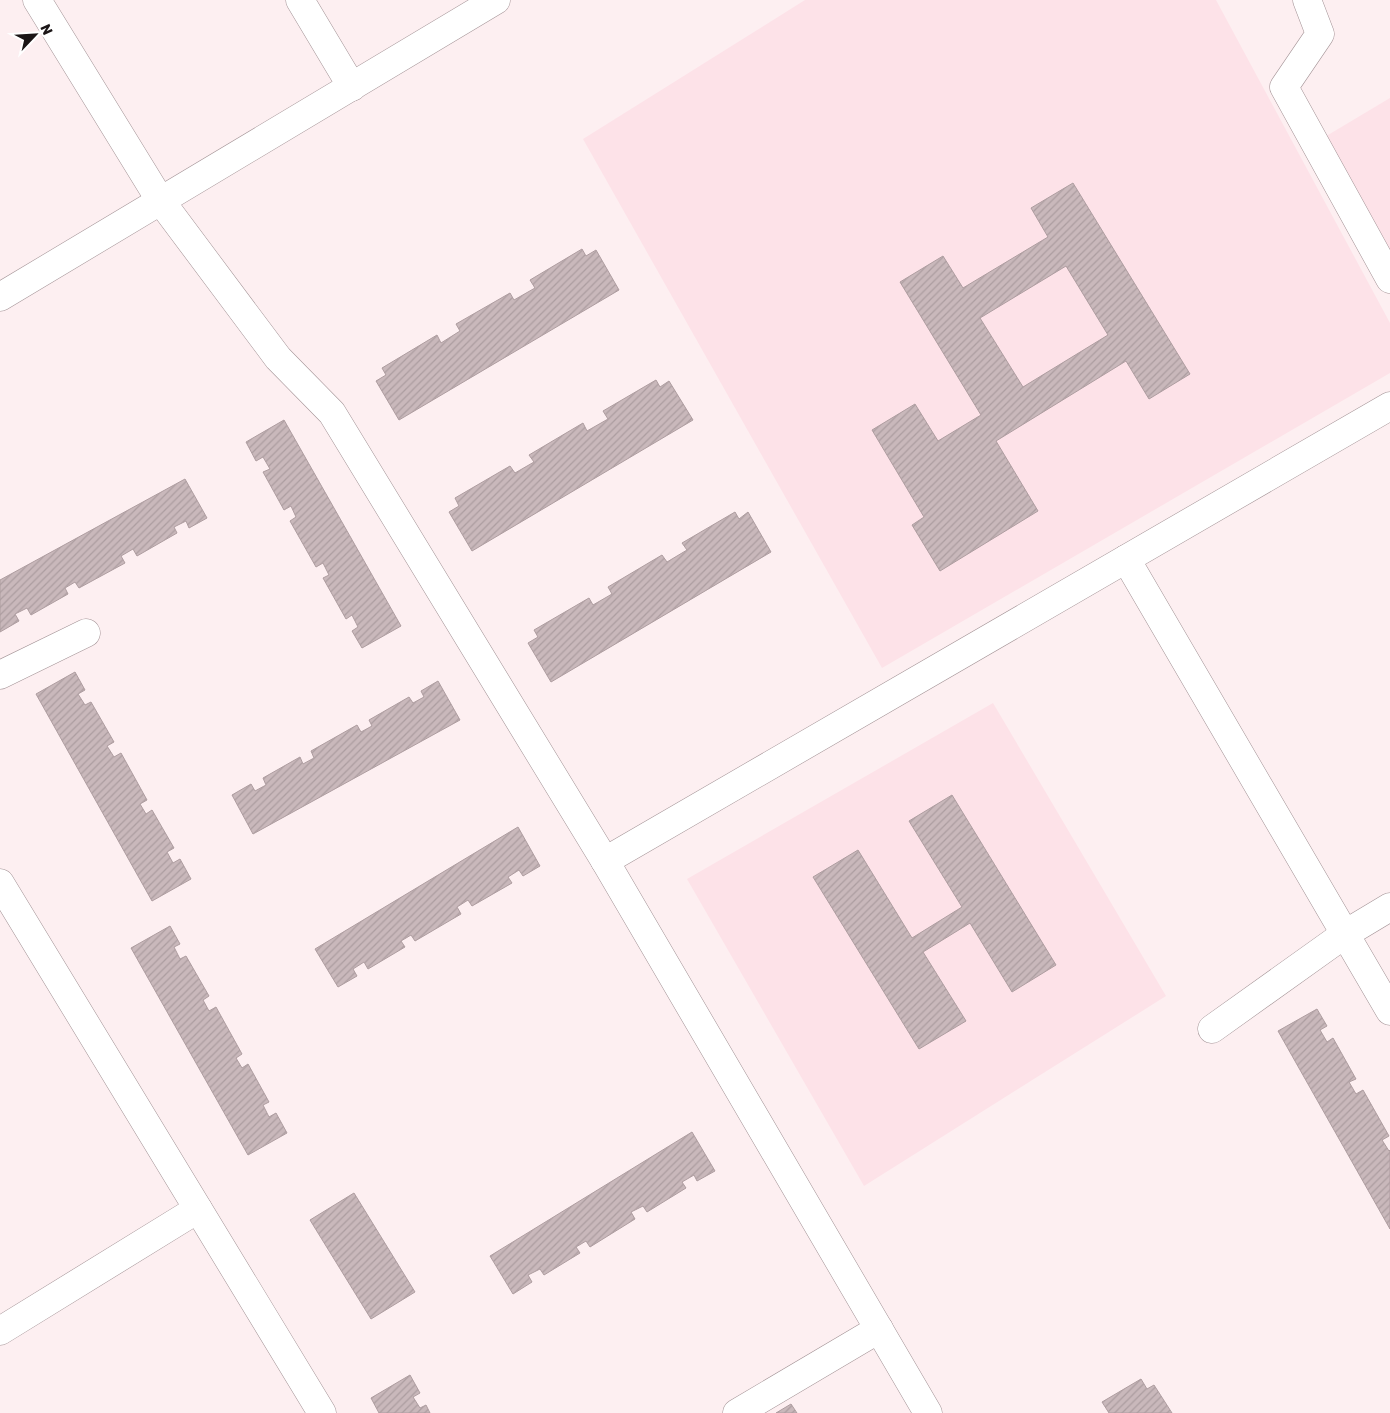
<svg xmlns="http://www.w3.org/2000/svg" width="1390" height="1413" viewBox="0 0 1390 1413" font-family="Rubik,sans-serif">
	<defs>
		<pattern id="building-hatch" width="6" height="6" patternUnits="userSpaceOnUse" patternTransform="scale(1.25)"><rect width="6" height="6" fill="#c9b8bb"/><path d="M-1 1l2-2M0 6l6-6M5 7l2-2" fill="none" stroke="#ac9da0"/></pattern>
	</defs>
	<rect width="100%" height="100%" fill="#fdeff1"/>
	<!-- built -->
	<g fill="#fde2e8">
		<path d="M805 0H1216L1390 323V373L882 668 583 139Z"/>
		<path d="M1390 98V250L1323 138Z"/>
		<path d="M993 703 1166 996 864 1186 687 879Z"/>
	</g>
	<!-- building -->
	<g fill="url(#building-hatch)" stroke="#ae9da0" fill-rule="evenodd">
		<path d="M1073 183 1190 374 1149 399 1126 361 996 441 1038 511 940 571 912 525 924 517 872 430 915 404 938 441 981 415 900 282 943 256 963 288 1048 237 1031 208ZM1066 266 1108 335 1023 387 980 318Z"/>
		<path d="M582 249 586 256 596 250 619 290 399 420 376 381 386 375 382 368 437 335 441 343 460 331 456 324 510 293 514 300 535 288 530 280Z"/>
		<path d="M656 380 660 387 669 381 693 420 472 551 449 512 459 506 455 498 510 466 515 473 534 462 529 455 583 423 587 431 608 419 603 411Z"/>
		<path d="M284 420 401 626 362 648 352 631 358 627 352 615 346 619 323 578 329 575 323 563 316 567 290 521 296 517 291 506 284 510 263 472 270 469 263 457 256 461 246 442Z"/>
		<path d="M185 479 207 518 189 528 186 521 174 527 177 533 137 556 133 549 121 556 125 563 79 588 75 582 65 588 68 594 31 615 27 608 15 614 19 621 0 632V580Z"/>
		<path d="M735 512 739 519 748 512 771 552 551 682 528 643 538 637 534 630 589 598 593 605 612 594 608 587 662 555 667 562 687 550 682 543Z"/>
		<path d="M75 672 85 690 78 694 85 705 91 702 114 742 107 746 114 757 121 753 147 800 140 804 146 814 152 810 174 848 167 852 173 863 180 859 191 879 152 901 36 694Z"/>
		<path d="M438 681 460 720 253 834 232 795 251 784 255 791 266 785 263 778 300 757 303 764 314 758 311 751 357 725 361 732 372 726 369 720 409 697 413 703 424 697 421 691Z"/>
		<path d="M952 795 1056 965 1012 992 970 923 923 952 966 1021 919 1049 813 877 858 850 912 938 962 907 909 821Z"/>
		<path d="M518 827 540 866 523 876 519 870 508 877 512 883 472 906 468 900 457 907 461 914 415 941 411 935 401 941 405 947 368 969 364 962 353 969 357 976 338 987 315 949Z"/>
		<path d="M170 926 180 944 174 947 180 959 186 956 209 996 203 1000 209 1011 216 1007 242 1054 236 1058 242 1068 248 1064 269 1102 263 1105 269 1117 276 1113 287 1133 248 1155 131 948Z"/>
		<path d="M1317 1009 1327 1026 1320 1030 1327 1042 1333 1038 1356 1079 1349 1082 1356 1094 1363 1090 1389 1136 1382 1140 1389 1151 1390 1150V1229L1278 1031Z"/>
		<path d="M692 1132 715 1171 697 1181 694 1175 682 1182 686 1188 647 1212 643 1206 631 1212 635 1219 590 1247 586 1241 576 1247 580 1253 544 1275 540 1269 528 1275 532 1282 513 1294 490 1256Z"/>
		<path d="M354 1193 415 1292 371 1319 310 1220Z"/>
		<path d="M410 1375 420 1393 413 1397 420 1408 426 1405 430 1413H379L371 1398Z"/>
		<path d="M1141 1379 1147 1389 1154 1385 1172 1413H1109L1102 1402Z"/>
		<path d="M791 1404 797 1413H776Z"/>
	</g>
	<g fill="none" stroke-linecap="round" stroke-linejoin="round">
		<!-- minor casing -->
		<g stroke="#a39396" stroke-width="29">
			<g id="minor">
				<path d="M37 0 160 200 278 358 332 413 605 861 928 1413"/>
				<path d="M300 0 352 87"/>
				<path d="M1307 0 1320 34 1284 87 1390 279"/>
				<path d="M0 297 496 0"/>
				<path d="M1126 559 1390 1011"/>
				<path d="M0 675 86 633"/>
				<path d="M605 861 1390 406"/>
				<path d="M0 883 322 1413"/>
				<path d="M1212 1029 1345 934 1390 907"/>
				<path d="M0 1331 198 1209"/>
				<path d="M737 1413 879 1329"/>
			</g>
		</g>
		<!-- minor -->
		<use href="#minor" stroke="#fff" stroke-width="28"/>
	</g>
	<!-- north arrow -->
	<g transform="translate(35 35) rotate(65)" stroke="#ffffff" stroke-width="4" paint-order="stroke">
	<path d="M0-4L9 19L0 12L-9 19Z" fill="#1b1516"/>
	<text y="-8" font-size="14" font-weight="bold" text-anchor="middle" fill="#1b1516">N</text>
	</g>
</svg>
